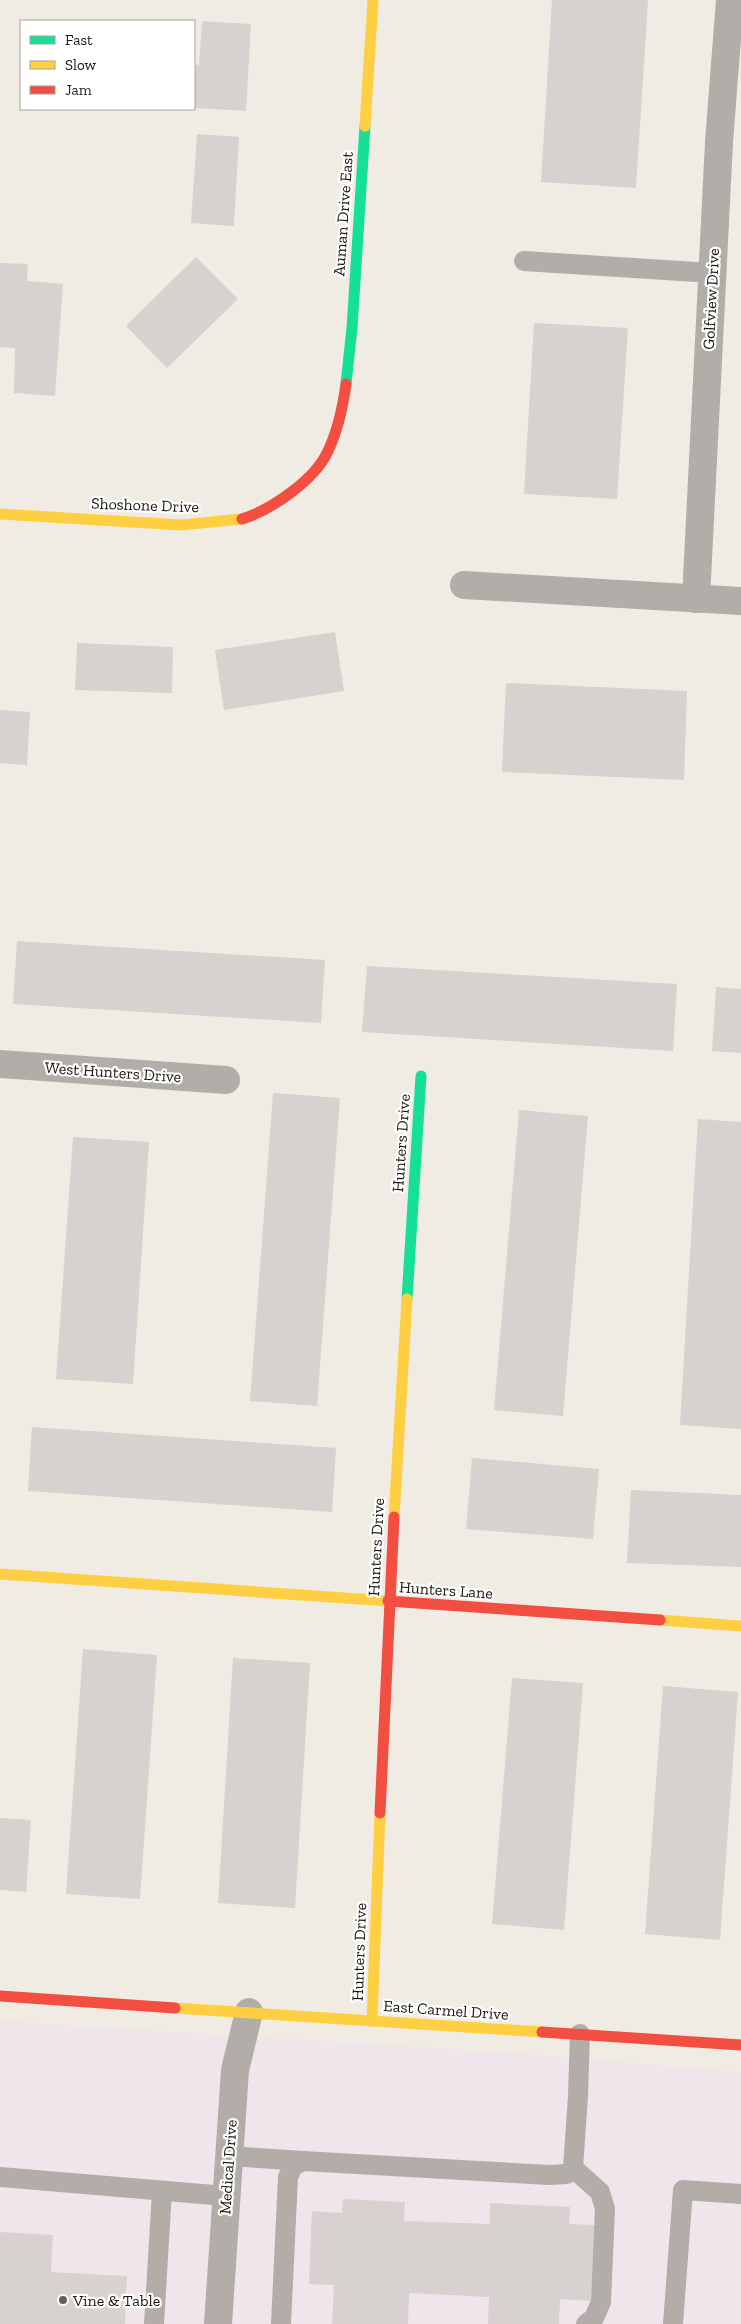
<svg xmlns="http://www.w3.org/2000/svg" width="741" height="2324" viewBox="0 0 741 2324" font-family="'Zilla Slab',serif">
	<rect width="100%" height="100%" fill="#f0ece3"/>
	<!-- commercial -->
	<path fill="#f0e5eb" d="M0 2021 484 2051 741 2072V2324H0Z"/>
	<!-- building -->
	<g fill="#d7d1cf">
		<path d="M552 0H648L636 188 541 182Z"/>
		<path d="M202 21 251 24 246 111 194 108V64L199 65Z"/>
		<path d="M197 134 239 137 234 226 191 223Z"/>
		<path d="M196 257 238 299 167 368 126 326Z"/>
		<path d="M0 263 28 264 27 281 63 284 55 396 14 393 15 348 0 347Z"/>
		<path d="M534 323 628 328 617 499 524 494Z"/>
		<path d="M335 632 344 691 224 710 215 650Z"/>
		<path d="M77 643 173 647 172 693 75 690Z"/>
		<path d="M506 683 687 691 684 780 502 772Z"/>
		<path d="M0 710 30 712 27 765 0 763Z"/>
		<path d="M17 941 325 960 321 1023 13 1004Z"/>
		<path d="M367 966 677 984 673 1051 362 1032Z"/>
		<path d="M716 987 741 989V1053L712 1051Z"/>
		<path d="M273 1093 340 1098 317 1406 250 1401Z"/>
		<path d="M519 1110 588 1116 563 1416 494 1410Z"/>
		<path d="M698 1119 741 1122V1429L680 1425Z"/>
		<path d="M73 1137 149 1142 133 1384 56 1379Z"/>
		<path d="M32 1427 336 1448 332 1512 28 1491Z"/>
		<path d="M472 1458 599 1469 593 1539 466 1529Z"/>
		<path d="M631 1490 741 1495V1567L627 1563Z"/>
		<path d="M83 1649 157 1655 140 1899 66 1894Z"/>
		<path d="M233 1658 310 1663 295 1908 218 1903Z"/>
		<path d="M512 1678 583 1683 564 1930 492 1924Z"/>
		<path d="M663 1686 738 1692 720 1940 645 1934Z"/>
		<path d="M0 1818 31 1820 26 1892 0 1890Z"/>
		<path d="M343 2199 405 2202 404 2221 490 2224V2203L570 2207 569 2224 595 2225 592 2301 560 2299 559 2324H488L489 2297 409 2293 408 2324H332L334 2285 309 2284 312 2211 342 2213Z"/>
		<path d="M0 2232 53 2235 51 2272 127 2276 125 2324H0Z"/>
	</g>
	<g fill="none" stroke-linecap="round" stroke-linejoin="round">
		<!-- lane -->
		<g stroke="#b2ada8" stroke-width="20">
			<path d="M524 261 712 273"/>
			<path d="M229 2156 303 2161"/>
			<path d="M573 2168 600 2192 605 2209 601 2302 594 2318 586 2324"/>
			<path d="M0 2177 226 2196"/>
			<path d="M154 2324 162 2191"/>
			<path d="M281 2324 288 2177 293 2166 303 2161 549 2175 567 2174 573 2168 578 2096 580 2034"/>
			<path d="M673 2324 683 2190 741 2194"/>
		</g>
		<!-- street -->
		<g stroke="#b2ada8" stroke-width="28">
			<path d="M464 585 741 601"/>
			<path d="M696 599 719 142 730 0"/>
			<path d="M0 1064 226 1080"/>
			<path d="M218 2324 235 2070 249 2012"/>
		</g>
		<!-- fast -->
		<g stroke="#16e098" stroke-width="11">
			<path d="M346 384 352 328 365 126"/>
			<path d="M407 1299 421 1076"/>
		</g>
		<!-- slow -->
		<g stroke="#ffcf43" stroke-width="11">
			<path d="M365 126 373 0"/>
			<path d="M0 514 181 525 242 519"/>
			<path d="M394 1517 407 1299"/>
			<path d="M0 1574 388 1601"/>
			<path d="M660 1620 741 1626"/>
			<path d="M175 2008 542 2032"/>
			<path d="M372 2021 380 1813"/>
		</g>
		<!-- jam -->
		<g stroke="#f24e42" stroke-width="11">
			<path d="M242 519C271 510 315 480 328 451 338 430 343 406 346 384"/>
			<path d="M388 1601 660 1620"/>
			<path d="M380 1813 394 1517"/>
			<path d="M0 1996 175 2008"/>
			<path d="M542 2032 741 2045"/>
		</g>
	</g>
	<!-- markers -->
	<circle fill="#64615a" stroke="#fff" stroke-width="2" cx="63" cy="2300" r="5"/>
	<g text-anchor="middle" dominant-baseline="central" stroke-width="4.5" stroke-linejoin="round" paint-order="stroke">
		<!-- street labels -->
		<g font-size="16" fill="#191610" stroke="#fff">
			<text transform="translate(343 214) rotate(-86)">Auman Drive East</text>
			<text transform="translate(711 299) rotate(-87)">Golfview Drive</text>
			<text transform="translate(145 505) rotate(2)">Shoshone Drive</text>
			<text transform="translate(113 1072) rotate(4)">West Hunters Drive</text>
			<text transform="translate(401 1143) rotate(-86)">Hunters Drive</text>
			<text transform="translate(376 1547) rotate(-87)">Hunters Drive</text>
			<text transform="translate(446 1590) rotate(4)">Hunters Lane</text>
			<text transform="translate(359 1952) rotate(-88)">Hunters Drive</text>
			<text transform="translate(446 2010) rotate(4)">East Carmel Drive</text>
			<text transform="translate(228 2167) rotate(-86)">Medical Drive</text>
		</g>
		<!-- poi labels -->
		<g font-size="16" fill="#191610" stroke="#fff" text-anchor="start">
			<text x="73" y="2300">Vine &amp; Table</text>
		</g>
	</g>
	<!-- legend -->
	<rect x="20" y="20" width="175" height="90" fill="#ffffff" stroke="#a3a29f"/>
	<rect x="30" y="36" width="25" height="8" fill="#16e098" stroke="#a3a29f"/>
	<text x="65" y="45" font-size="15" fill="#191610">Fast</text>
	<rect x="30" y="61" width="25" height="8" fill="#ffcf43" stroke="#a3a29f"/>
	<text x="65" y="70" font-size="15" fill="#191610">Slow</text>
	<rect x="30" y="86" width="25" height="8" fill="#f24e42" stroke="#a3a29f"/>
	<text x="65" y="95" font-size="15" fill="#191610">Jam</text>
</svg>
